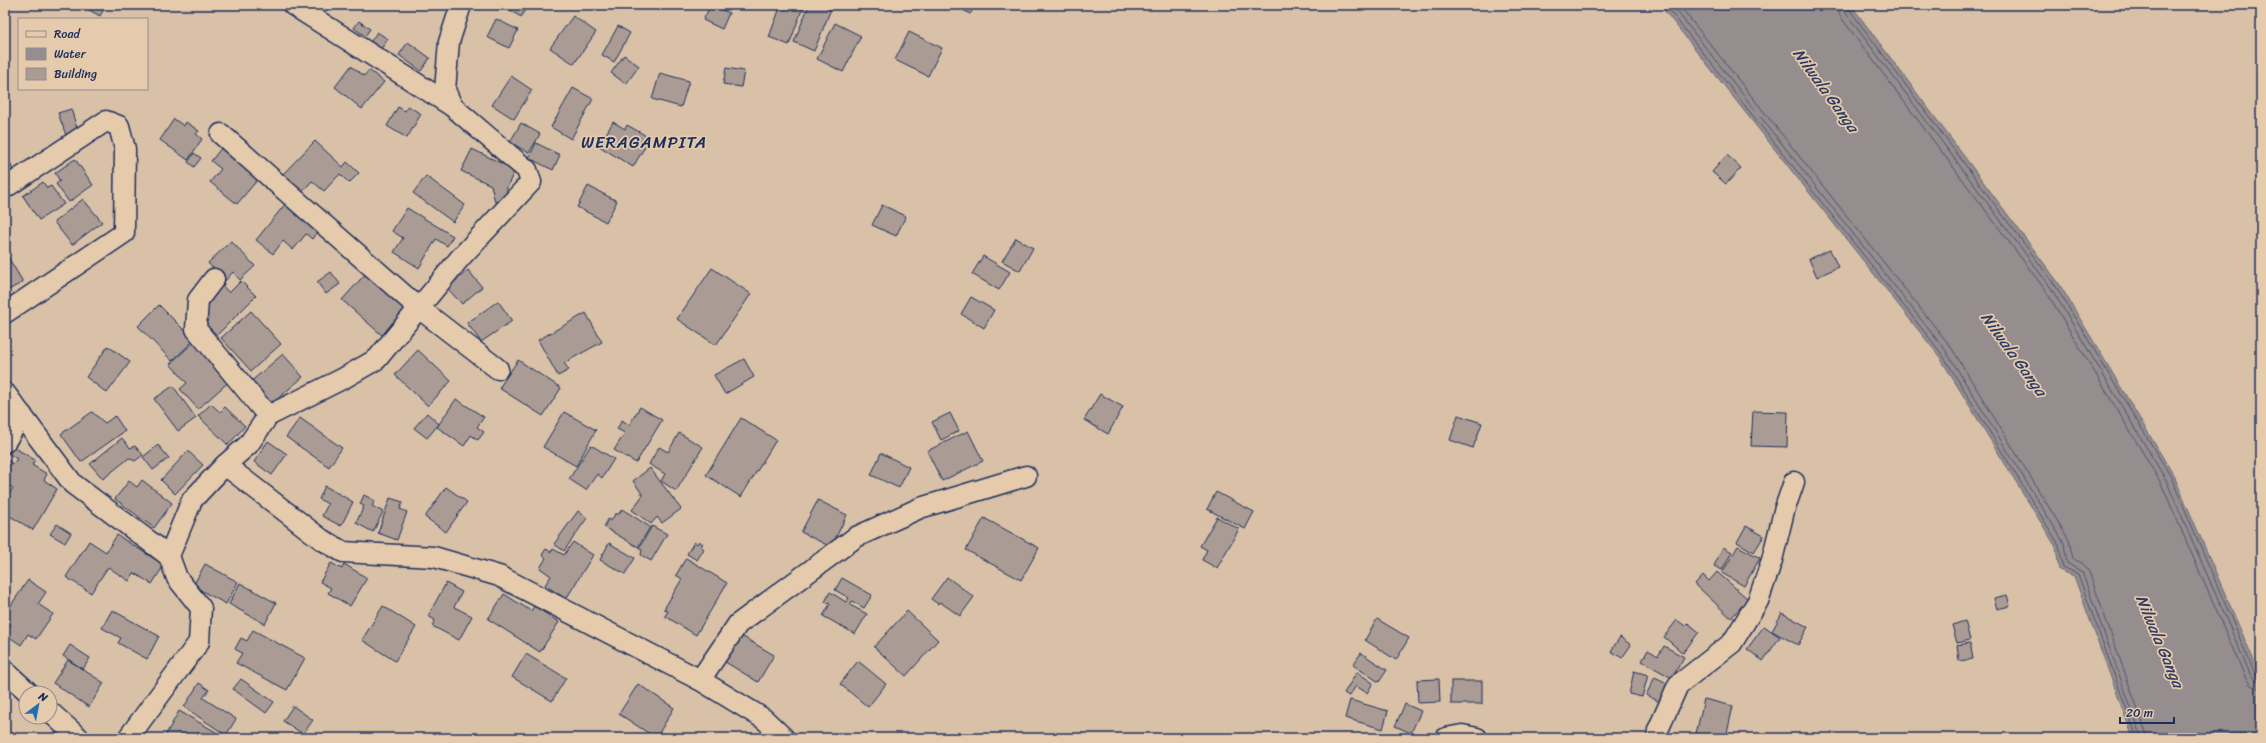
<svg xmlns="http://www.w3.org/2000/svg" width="2266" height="743" viewBox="0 0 2266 743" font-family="Sriracha,sans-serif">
	<rect width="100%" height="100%" fill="#d9c1a7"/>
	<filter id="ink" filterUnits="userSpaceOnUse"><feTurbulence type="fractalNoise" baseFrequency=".025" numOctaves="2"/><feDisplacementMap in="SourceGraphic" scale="8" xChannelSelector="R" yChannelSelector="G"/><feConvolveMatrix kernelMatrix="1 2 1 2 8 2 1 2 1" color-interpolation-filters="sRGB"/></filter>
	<g filter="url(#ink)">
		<!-- water -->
		<path fill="#958d8e" stroke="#64677b" d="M1660 5H1851L2058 282 2174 476 2261 677V738H2133L2074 576 2059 570 2056 547 1939 356Z"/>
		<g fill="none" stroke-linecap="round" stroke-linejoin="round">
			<!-- shore -->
			<g stroke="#4c5571" stroke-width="1">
				<path d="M1665 5 1942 354 2059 545 2063 567 2078 574 2137 738"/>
				<path d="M1672 5 1946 351 2064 543 2067 563 2082 572 2142 738"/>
				<path d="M1679 5 1951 347 2069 540 2073 559 2082 563 2088 569 2148 738"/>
				<path d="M1837 5 1840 16 2046 291 2161 483 2246 679 2252 686 2261 688"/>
				<path d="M1843 5 1845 12 2051 288 2166 480 2251 676 2255 680 2261 682"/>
				<path d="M1848 5 1849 9 2055 285 2171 477 2255 674 2261 677"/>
			</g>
		</g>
		<!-- building -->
		<g fill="#aa9c95" stroke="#1b2f5e">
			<path d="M80 5H106L100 16Z"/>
			<path d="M502 5H528L521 17Z"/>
			<path d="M711 5 729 13 722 29 703 20Z"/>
			<path d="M781 5 803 7 789 45 769 37Z"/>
			<path d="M809 5H821L831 9 814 51 794 42Z"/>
			<path d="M955 5H976L970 14Z"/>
			<path d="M573 16 596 32 574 64 550 48Z"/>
			<path d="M496 19 518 30 509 48 487 37Z"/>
			<path d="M359 21 370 29 365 36 354 28Z"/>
			<path d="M835 23 861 36 843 72 817 59Z"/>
			<path d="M618 26 630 33 614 62 602 55Z"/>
			<path d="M377 32 388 39 378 53 368 46Z"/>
			<path d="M909 32 942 48 928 76 895 60Z"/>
			<path d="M408 42 430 58 421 71 399 55Z"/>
			<path d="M624 55 639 66 626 84 611 73Z"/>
			<path d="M351 66 364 76 369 70 384 82 362 109 335 87Z"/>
			<path d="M726 68 744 71 741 87 723 84Z"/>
			<path d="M660 73 689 81 681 107 652 99Z"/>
			<path d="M511 76 532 90 514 119 492 105Z"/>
			<path d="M573 88 593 99 571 139 551 127Z"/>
			<path d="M408 106 421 114 407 138 387 126 398 107 405 111Z"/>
			<path d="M71 109 78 131 66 135 58 113Z"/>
			<path d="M174 119 184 126 186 122 199 131 196 134 202 139 188 160 160 140Z"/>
			<path d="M613 122 625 129 627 125 650 138 633 167 599 146Z"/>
			<path d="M521 123 540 134 529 153 510 142Z"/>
			<path d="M315 141 343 167 347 162 359 173 349 183 340 174 324 191 312 181 302 192 283 174Z"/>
			<path d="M536 143 560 155 553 170 529 158Z"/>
			<path d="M222 147 259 178 237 204 210 182 221 169 211 161Z"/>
			<path d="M472 149 515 170 507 187V198L495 202 491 185 461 171Z"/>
			<path d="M5 153 17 178 5 184Z"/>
			<path d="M194 153 201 158 194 167 188 162Z"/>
			<path d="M1727 155 1741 168 1726 184 1712 172Z"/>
			<path d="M75 159 93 185 69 202 56 184 60 181 55 173Z"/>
			<path d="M426 176 465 205 453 222 413 193Z"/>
			<path d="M43 182 47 188 51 186 64 204 39 220 23 196Z"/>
			<path d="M588 186 617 201 606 222 577 207Z"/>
			<path d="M83 199 102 222 72 245 54 222Z"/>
			<path d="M286 203 319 229 312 239 306 234 293 250 283 241 273 254 256 240Z"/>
			<path d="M882 205 906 216 896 236 872 225Z"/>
			<path d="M407 208 453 236 447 246 436 239 419 268 394 252 403 238 392 231Z"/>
			<path d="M1016 238 1033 248 1020 271 1002 261Z"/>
			<path d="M231 241 255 266 240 280 233 272 225 281 208 263Z"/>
			<path d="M1830 250 1838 267 1817 277 1809 259Z"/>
			<path d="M5 252 23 282 5 292Z"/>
			<path d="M983 256 1010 272 999 290 972 274Z"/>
			<path d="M712 268 751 294 716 345 677 319Z"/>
			<path d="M468 270 482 287 462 304 447 288Z"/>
			<path d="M368 271 409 308 384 337 342 300Z"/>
			<path d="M331 272 340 284 326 294 317 282Z"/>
			<path d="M241 281 256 296 217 335 197 316 211 302 208 297 221 284 229 293Z"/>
			<path d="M971 297 994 310 984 328 961 314Z"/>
			<path d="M498 301 512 321 481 342 467 323Z"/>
			<path d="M159 305 194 340 172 361 138 326Z"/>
			<path d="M251 311 281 344 251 371 221 338Z"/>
			<path d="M586 313 602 342 564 363 569 370 558 376 538 340Z"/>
			<path d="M196 340 232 379 198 409 180 389 187 383 170 364Z"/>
			<path d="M108 346 130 362 107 393 86 377Z"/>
			<path d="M418 350 451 381 428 406 395 375Z"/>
			<path d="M283 354 303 377 268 407 248 384Z"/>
			<path d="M744 359 754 377 725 394 714 375Z"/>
			<path d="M518 360 561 388 543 416 499 388Z"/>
			<path d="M173 386 196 418 178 431 154 399Z"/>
			<path d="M1100 394 1123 407 1108 434 1084 420Z"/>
			<path d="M456 399 484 417 477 427 484 432 478 440 471 435 464 446 437 427Z"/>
			<path d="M211 404 220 412 225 407 245 426 228 445 198 416Z"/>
			<path d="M640 407 662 420 636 463 614 450 625 433 617 429 622 420 629 425Z"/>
			<path d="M1753 411 1788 412 1787 447 1751 446Z"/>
			<path d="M92 412 105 423 115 416 125 431 81 462 61 434Z"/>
			<path d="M564 412 596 430 576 466 543 447Z"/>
			<path d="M427 413 439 424 427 438 414 428Z"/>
			<path d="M950 413 959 431 941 440 932 422Z"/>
			<path d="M1458 415 1482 423 1473 448 1450 440Z"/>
			<path d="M300 418 342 448 329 467 286 437Z"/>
			<path d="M741 418 776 440 741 497 706 475Z"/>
			<path d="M968 431 983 461 942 481 927 451Z"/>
			<path d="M679 433 703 447 676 491 661 481 665 474 649 464 659 447 668 452Z"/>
			<path d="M122 438 130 448 135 446 143 455 135 461 129 458 103 479 90 464Z"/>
			<path d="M268 441 287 454 272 475 254 462Z"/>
			<path d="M10 445 35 460 32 465 47 474 44 480 57 489 33 530 5 513V501L13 488 5 483V459L13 464 17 459 6 452Z"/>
			<path d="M158 445 169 458 153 470 143 457Z"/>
			<path d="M591 445 614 459 602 478 597 474 586 490 569 479Z"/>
			<path d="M188 451 203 465 175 494 161 480Z"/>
			<path d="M881 453 909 467 899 488 871 475Z"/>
			<path d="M650 468 681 509 662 523 657 517 651 524 632 510 643 495 633 481Z"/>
			<path d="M142 480 172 503 154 528 115 499 129 481 137 487Z"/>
			<path d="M325 486 353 502 341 526 322 516 328 504 319 499Z"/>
			<path d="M446 487 467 502 446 532 425 517Z"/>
			<path d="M1216 492 1254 512 1245 529 1207 509Z"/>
			<path d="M364 495 375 501 372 506 383 512 373 532 356 523 364 506 360 504Z"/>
			<path d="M390 498 403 502 400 509 407 512 397 540 378 533Z"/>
			<path d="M818 500 847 515 831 547 801 532Z"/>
			<path d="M622 509 650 527 638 547 604 527 608 519 611 521 615 514H619Z"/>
			<path d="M578 511 587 518 564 551 554 544Z"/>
			<path d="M1217 517 1239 529 1217 568 1202 560 1207 550 1200 546Z"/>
			<path d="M984 518 1039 548 1021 580 966 550Z"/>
			<path d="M57 524 71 533 65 543 50 534Z"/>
			<path d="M652 526 667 534 651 561 641 555 642 550 639 548Z"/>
			<path d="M1746 526 1764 536 1754 552 1737 542Z"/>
			<path d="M117 535 164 565 152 584 134 573 129 581 108 567 91 593 66 577 89 541 106 552Z"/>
			<path d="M699 541 703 544 701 546 704 549 697 560 687 554 694 542 697 544Z"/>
			<path d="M573 542 593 555 566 599 545 585 551 576 540 568 546 558 542 555 546 549 551 552 553 549 564 555Z"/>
			<path d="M609 543 635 558 625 574 600 560Z"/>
			<path d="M1738 546 1760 558 1744 586 1722 573Z"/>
			<path d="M1723 547 1732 552 1722 570 1714 566Z"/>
			<path d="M686 558 727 583 696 635 665 616 668 611 664 609 682 579 676 575Z"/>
			<path d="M331 563 342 569 344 564 367 578 350 606 328 593 331 588 320 582Z"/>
			<path d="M205 564 238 582 226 604 193 586Z"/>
			<path d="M1717 572 1748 599 1731 618 1695 584 1703 575 1709 581Z"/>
			<path d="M947 577 974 597 960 616 940 602 938 604 931 599Z"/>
			<path d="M842 578 872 595 864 608 852 601 850 605 867 614 855 634 823 616 830 604 825 602 830 592 846 602 849 598 835 590Z"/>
			<path d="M28 580 46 592 38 604 53 614 36 639 28 634 21 645 5 634 11 625 5 622V614Z"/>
			<path d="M240 583 276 603 265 624 229 604Z"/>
			<path d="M446 583 462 592 454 607 472 616 459 640 432 626 435 620 428 616Z"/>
			<path d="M504 594 531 611 534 606 559 622 540 652 488 619Z"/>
			<path d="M2007 595 2010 606 1997 609 1994 598Z"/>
			<path d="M383 606 416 627 395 661 362 640Z"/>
			<path d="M112 610 159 636 147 659 118 643 121 638 102 628Z"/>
			<path d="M907 611 938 640 906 676 874 647Z"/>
			<path d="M1782 613 1808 627 1798 645 1772 631Z"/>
			<path d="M1377 619 1409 638 1396 660 1365 640Z"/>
			<path d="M1677 620 1685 626 1688 623 1699 632 1683 653 1664 637Z"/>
			<path d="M1965 621 1970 640 1957 643 1952 625Z"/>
			<path d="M1764 626 1780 637 1763 661 1747 649Z"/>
			<path d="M253 630 305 658 287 690 236 663 242 653 235 649 241 638 247 641Z"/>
			<path d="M738 634 774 655 758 682 722 660Z"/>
			<path d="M1620 637 1631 645 1622 658 1611 651Z"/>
			<path d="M1970 643 1973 659 1959 661 1957 645Z"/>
			<path d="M70 645 90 658 83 669 63 656Z"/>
			<path d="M1664 646 1684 657 1672 678 1642 661 1648 650 1658 656Z"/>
			<path d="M1361 653 1387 670 1379 682 1353 665Z"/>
			<path d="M526 654 566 678 552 701 512 677Z"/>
			<path d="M68 660 104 683 89 707 53 683Z"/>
			<path d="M858 661 886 684 868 707 840 684Z"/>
			<path d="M1634 671 1648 675 1642 697 1629 694Z"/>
			<path d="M1357 672 1373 683 1367 693 1356 686 1349 696 1344 693Z"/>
			<path d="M1655 677 1671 685 1662 703 1646 695Z"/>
			<path d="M241 679 274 702 266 713 233 689Z"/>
			<path d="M1439 679 1440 702 1418 703 1417 680Z"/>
			<rect x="1451" y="681" width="31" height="23"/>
			<path d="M199 683 209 690 203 698 236 719 226 735 184 707Z"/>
			<path d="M638 684 674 708 656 738 619 714Z"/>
			<path d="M1704 699 1733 706 1726 738H1695Z"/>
			<path d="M1350 700 1388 711 1383 729 1345 718Z"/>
			<path d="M1405 704 1421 711 1411 733 1395 726Z"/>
			<path d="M293 706 313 720 303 734 283 721Z"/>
			<path d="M179 711 223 736 222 738H164Z"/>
		</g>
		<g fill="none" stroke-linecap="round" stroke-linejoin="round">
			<!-- minor casing -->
			<g stroke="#1b2f5e" stroke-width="23">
				<g id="minor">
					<path d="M293 5 452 106"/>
					<path d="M221 134 420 309 498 369"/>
					<path d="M5 188 106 121 119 126 125 149 124 233 5 313"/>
					<path d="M214 279 198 300 196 329 268 416"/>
					<path d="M5 393 73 484 169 556"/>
					<path d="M5 442 22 415"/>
					<path d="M225 465 321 539 343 552 434 557 499 576 700 680 764 719 784 738"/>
					<path d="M5 671 29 693"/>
					<path d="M700 680 738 624 856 537 920 508 1026 476"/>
					<path d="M50 712 79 738"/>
					<path d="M128 738 199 642 201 608 177 578 169 556 192 500 225 465 248 445 268 416 344 378 377 359 460 258 531 182 527 170 452 106 445 90 449 42 461 5"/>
					<path d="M1446 738 1462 735 1477 738"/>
					<path d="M1657 738 1658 730 1678 685 1732 643 1758 601 1772 560 1784 511 1794 482"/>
				</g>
			</g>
			<!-- minor -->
			<use href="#minor" stroke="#e5caac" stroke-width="20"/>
		</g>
	</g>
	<g text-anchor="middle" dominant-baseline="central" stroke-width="3.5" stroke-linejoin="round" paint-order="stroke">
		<!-- water labels -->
		<g font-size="16" font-style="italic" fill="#2d3d65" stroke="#e5caac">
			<text transform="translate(1826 90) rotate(54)">Nilwala Ganga</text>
			<text transform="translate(2014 354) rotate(54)">Nilwala Ganga</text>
			<text transform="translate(2160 641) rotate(67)">Nilwala Ganga</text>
		</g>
		<!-- quarter labels -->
		<g font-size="17" letter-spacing="1" fill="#1b2f5e" stroke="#e5caac">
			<text x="644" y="142">WERAGAMPITA</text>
		</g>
	</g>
	<!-- margin -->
	<rect width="2266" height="743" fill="none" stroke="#e5caac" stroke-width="20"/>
	<rect x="10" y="10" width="2246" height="723" fill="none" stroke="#1b2f5e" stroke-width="1.5" filter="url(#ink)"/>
	<!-- legend -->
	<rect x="18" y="18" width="130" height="72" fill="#e5caac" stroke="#948c8d"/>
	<rect x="26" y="31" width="20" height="6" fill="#e5caac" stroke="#948c8d"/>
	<text x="54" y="38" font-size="12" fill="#1b2f5e">Road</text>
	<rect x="26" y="48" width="20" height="12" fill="#958d8e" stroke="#948c8d"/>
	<text x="54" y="58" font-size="12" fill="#1b2f5e">Water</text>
	<rect x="26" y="68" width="20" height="12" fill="#aa9c95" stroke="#948c8d"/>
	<text x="54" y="78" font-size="12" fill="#1b2f5e">Building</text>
	<!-- north arrow -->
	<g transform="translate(38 705) rotate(32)"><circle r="19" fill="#e5caac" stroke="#948c8d"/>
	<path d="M0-3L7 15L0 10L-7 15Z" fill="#1f6fb2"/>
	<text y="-6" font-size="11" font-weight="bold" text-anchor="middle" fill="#1b2f5e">N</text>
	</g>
	<!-- scale -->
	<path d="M2120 717v6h54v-6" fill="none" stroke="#1b2f5e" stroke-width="2"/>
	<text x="2126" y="717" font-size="12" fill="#1b2f5e" stroke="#e5caac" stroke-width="3" paint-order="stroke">20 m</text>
</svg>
